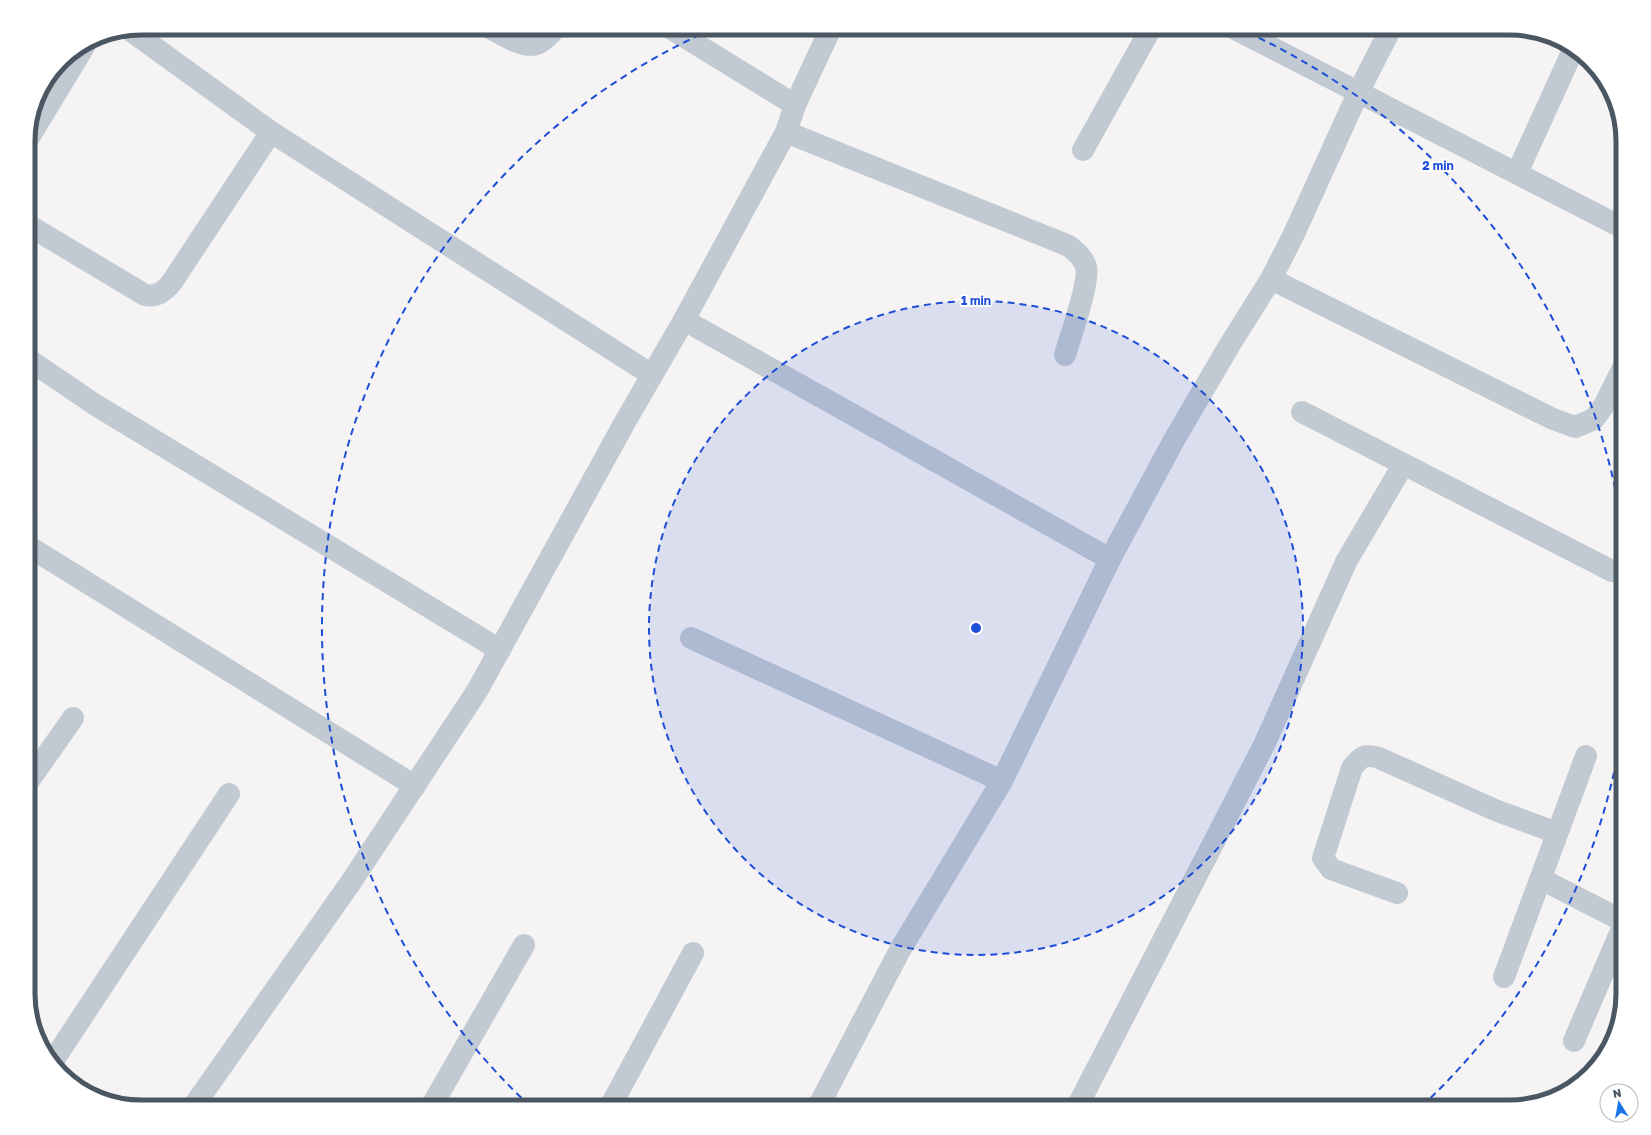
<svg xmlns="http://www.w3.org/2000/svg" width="1651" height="1135" viewBox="0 0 1651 1135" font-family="'Golos Text',sans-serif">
	<rect width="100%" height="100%" fill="#f5f3f3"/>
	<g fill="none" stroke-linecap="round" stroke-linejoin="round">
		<!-- street -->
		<g stroke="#c1cad2" stroke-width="22">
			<path d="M490 28C501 34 524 49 537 44 545 41 550 34 556 28"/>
			<path d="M670 28 795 105"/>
			<path d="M1233 28 1623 228"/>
			<path d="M130 30 271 132 652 375"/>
			<path d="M786 132 1069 246C1076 252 1083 257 1086 267 1090 281 1070 338 1065 355"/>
			<path d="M28 139 85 45"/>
			<path d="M1083 150 1151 28"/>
			<path d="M1517 173 1574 48"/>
			<path d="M28 225 145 295C157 297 164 292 172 282L271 132"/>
			<path d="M1271 279 1553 419 1575 427 1594 419 1605 404 1623 368"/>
			<path d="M684 320 1110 559"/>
			<path d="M28 359 94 404 500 650"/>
			<path d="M1302 412 1612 571H1623"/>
			<path d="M28 546 415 786"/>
			<path d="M691 638 1002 781"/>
			<path d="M28 782 73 718"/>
			<path d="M1541 879 1623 921"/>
			<path d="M1397 893 1331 869 1323 858 1352 768C1361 756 1365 754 1379 758L1495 810 1557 833"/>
			<path d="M1504 977 1586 756"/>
			<path d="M1574 1041 1623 926"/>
			<path d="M53 1061 229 794"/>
			<path d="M193 1107 351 882 477 691 625 422 684 320 786 132 795 105 831 28"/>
			<path d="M431 1107 524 945"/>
			<path d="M610 1107 693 953"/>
			<path d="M818 1107 900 950 1002 781 1110 559 1174 440 1229 346 1271 279 1293 236 1359 91 1391 28"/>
			<path d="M1077 1107 1264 745 1346 562 1403 465"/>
		</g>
	</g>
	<!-- distance rings -->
	<circle cx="976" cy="628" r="327" fill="#1d4ed8" fill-opacity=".12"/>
	<g fill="none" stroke="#1d4ed8" stroke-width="2" stroke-dasharray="7 5">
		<circle cx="976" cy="628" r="327"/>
		<path d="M1623 725A654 654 0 0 1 1422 1106M530 1106A654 654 0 0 1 715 28M1237 28A654 654 0 0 1 1623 531"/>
	</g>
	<!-- crop -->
	<path d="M0 0H1651V1135H0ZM141 35H1510A106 106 0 0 1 1616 141V994A106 106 0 0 1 1510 1100H141A106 106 0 0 1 35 994V141A106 106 0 0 1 141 35Z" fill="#fff" fill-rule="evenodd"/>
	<path fill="none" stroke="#4a5661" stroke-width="5" d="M141 35H1510A106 106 0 0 1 1616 141V994A106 106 0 0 1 1510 1100H141A106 106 0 0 1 35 994V141A106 106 0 0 1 141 35Z"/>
	<circle cx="976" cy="628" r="6" fill="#1d4ed8" stroke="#fff" stroke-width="2"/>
	<g font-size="12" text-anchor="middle" font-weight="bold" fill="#1d4ed8" stroke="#fff" stroke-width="4" stroke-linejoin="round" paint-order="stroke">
		<text x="1438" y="170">2 min</text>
		<text x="976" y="305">1 min</text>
	</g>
	<!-- north arrow -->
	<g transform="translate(1619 1103) rotate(349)"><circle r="19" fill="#ffffff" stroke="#b7bbc0"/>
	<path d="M0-3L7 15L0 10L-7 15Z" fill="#1a73e8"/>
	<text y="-6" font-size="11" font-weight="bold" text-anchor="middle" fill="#4a5661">N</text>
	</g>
</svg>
